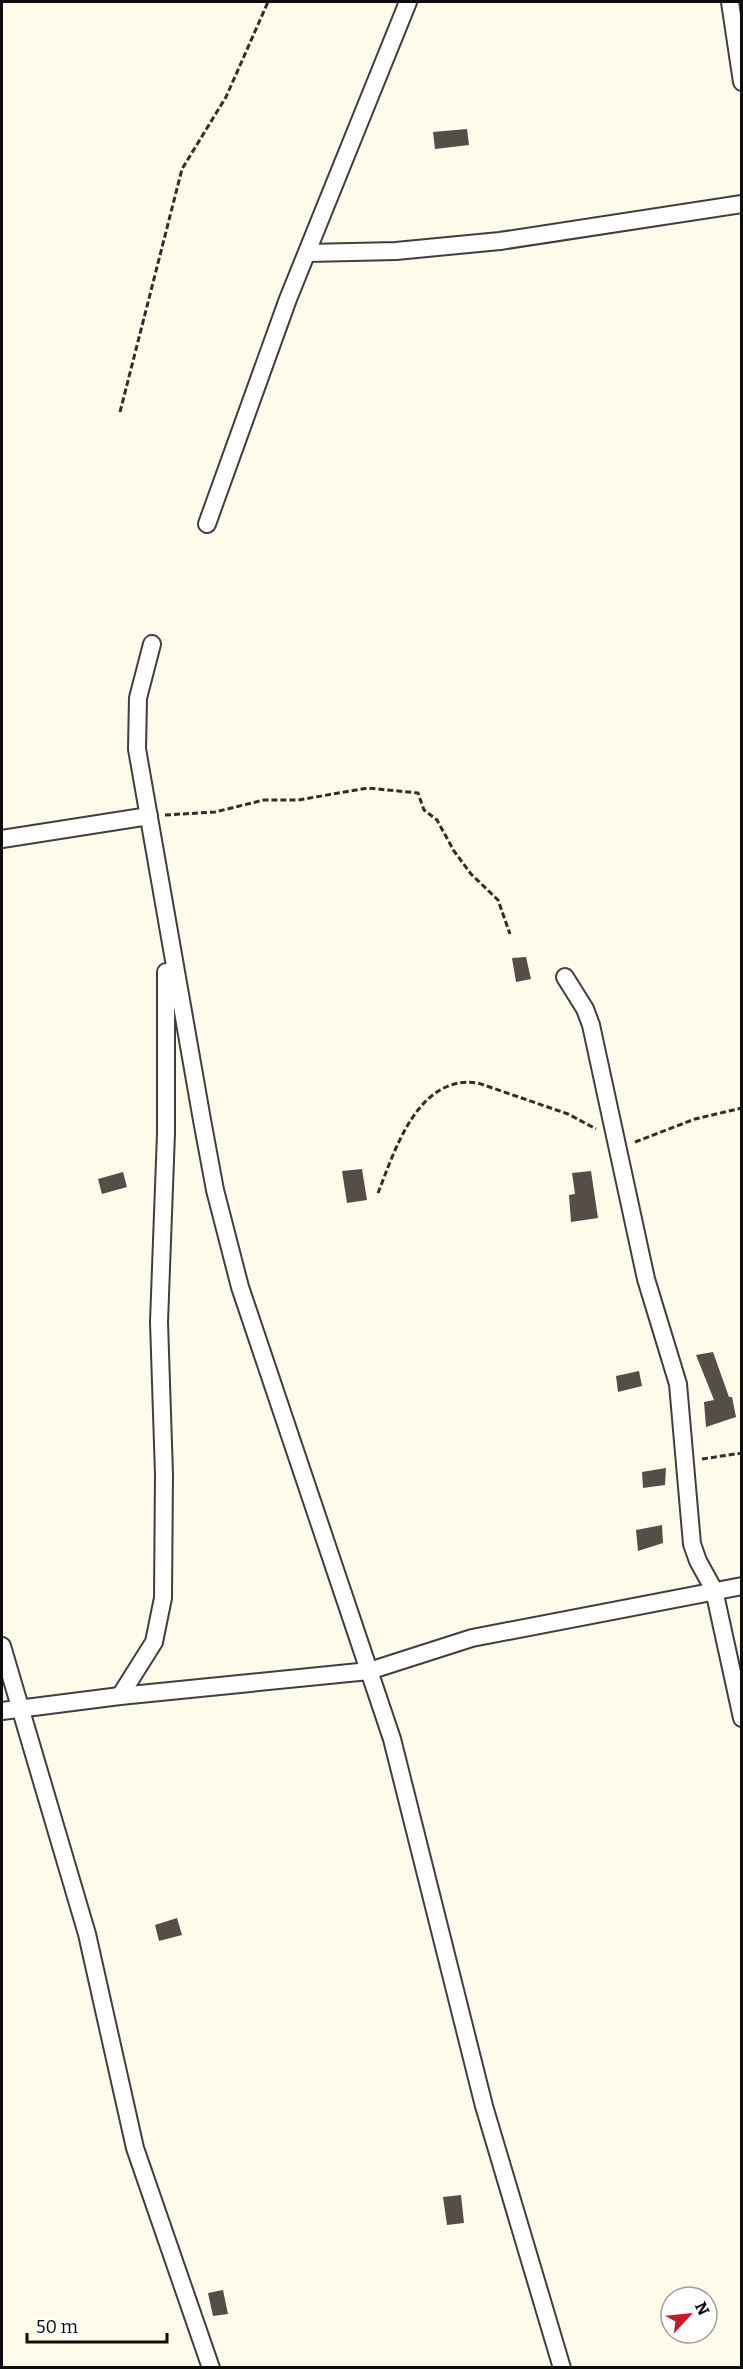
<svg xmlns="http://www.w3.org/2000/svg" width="743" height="2369" viewBox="0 0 743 2369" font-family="Bitter,serif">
	<rect width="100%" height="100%" fill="#fffbeb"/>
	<!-- building -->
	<g fill="#554d48">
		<path d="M467 129 469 145 435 149 433 132Z"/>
		<path d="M526 957 531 979 516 982 512 958Z"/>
		<path d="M362 1169 367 1200 347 1203 342 1171Z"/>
		<path d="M591 1171 598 1218 571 1222 569 1195 575 1194 572 1173Z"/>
		<path d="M123 1172 127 1187 102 1194 98 1179Z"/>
		<path d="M713 1352 729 1397H732L736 1417 706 1427 704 1402 714 1400 696 1355Z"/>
		<path d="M639 1371 642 1386 618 1392 616 1376Z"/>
		<path d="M666 1468 665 1485 643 1488 642 1472Z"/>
		<path d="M662 1525 663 1543 638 1551 636 1530Z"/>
		<path d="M177 1918 182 1935 159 1941 155 1925Z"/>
		<path d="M461 2195 464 2223 447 2225 443 2197Z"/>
		<path d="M223 2290 228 2314 213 2316 208 2293Z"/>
	</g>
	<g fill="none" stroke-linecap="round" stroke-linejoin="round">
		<!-- minor casing -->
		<g stroke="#3f3f3f" stroke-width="20">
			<g id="minor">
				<path d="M730 2 742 82"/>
				<path d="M308 253 396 251 500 241 742 204"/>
				<path d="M207 524 288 299 408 2"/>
				<path d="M152 644 138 698 137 749 202 1120 215 1190 240 1287 392 1739 484 2106 562 2368"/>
				<path d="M2 839 149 816"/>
				<path d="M565 977 585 1009 591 1025 646 1279 678 1384 692 1544 698 1561 714 1590 742 1718"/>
				<path d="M2 1646 87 1934 135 2148 211 2368"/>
				<path d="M120 1696 154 1642 163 1598 164 1474 159 1322 166 1133V972"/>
				<path d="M2 1711 120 1696 369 1671 472 1638 742 1586"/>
			</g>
		</g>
		<!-- path -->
		<g stroke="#2e2e2e" stroke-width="3" stroke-dasharray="6 3" stroke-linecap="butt">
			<path d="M120 412 182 169 226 97 268 2"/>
			<path d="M165 815 215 812 264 800H298L368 788 418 793 424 810 437 820 454 851 471 874 498 900 510 934"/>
			<path d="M635 1142 695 1119 742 1108"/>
			<path d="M378 1193C395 1150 418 1074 478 1083L568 1114 596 1129"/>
			<path d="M702 1459 742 1453"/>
		</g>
		<!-- minor -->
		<use href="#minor" stroke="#fff" stroke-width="16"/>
	</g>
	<!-- border -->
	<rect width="743" height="2369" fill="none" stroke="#0c0c0c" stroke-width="6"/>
	<!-- north arrow -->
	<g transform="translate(689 2315) rotate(64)"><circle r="28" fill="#ffffff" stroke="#9e9e9e" stroke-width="1.5"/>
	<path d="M0-4.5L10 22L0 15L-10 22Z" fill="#c61a25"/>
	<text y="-9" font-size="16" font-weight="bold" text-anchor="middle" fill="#0c0c0c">N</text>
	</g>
	<!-- scale -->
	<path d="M27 2333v9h140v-9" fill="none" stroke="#0c0c0c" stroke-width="3"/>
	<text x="36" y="2333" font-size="18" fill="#0c0c0c" stroke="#ffffff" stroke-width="4.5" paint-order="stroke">50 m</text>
</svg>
